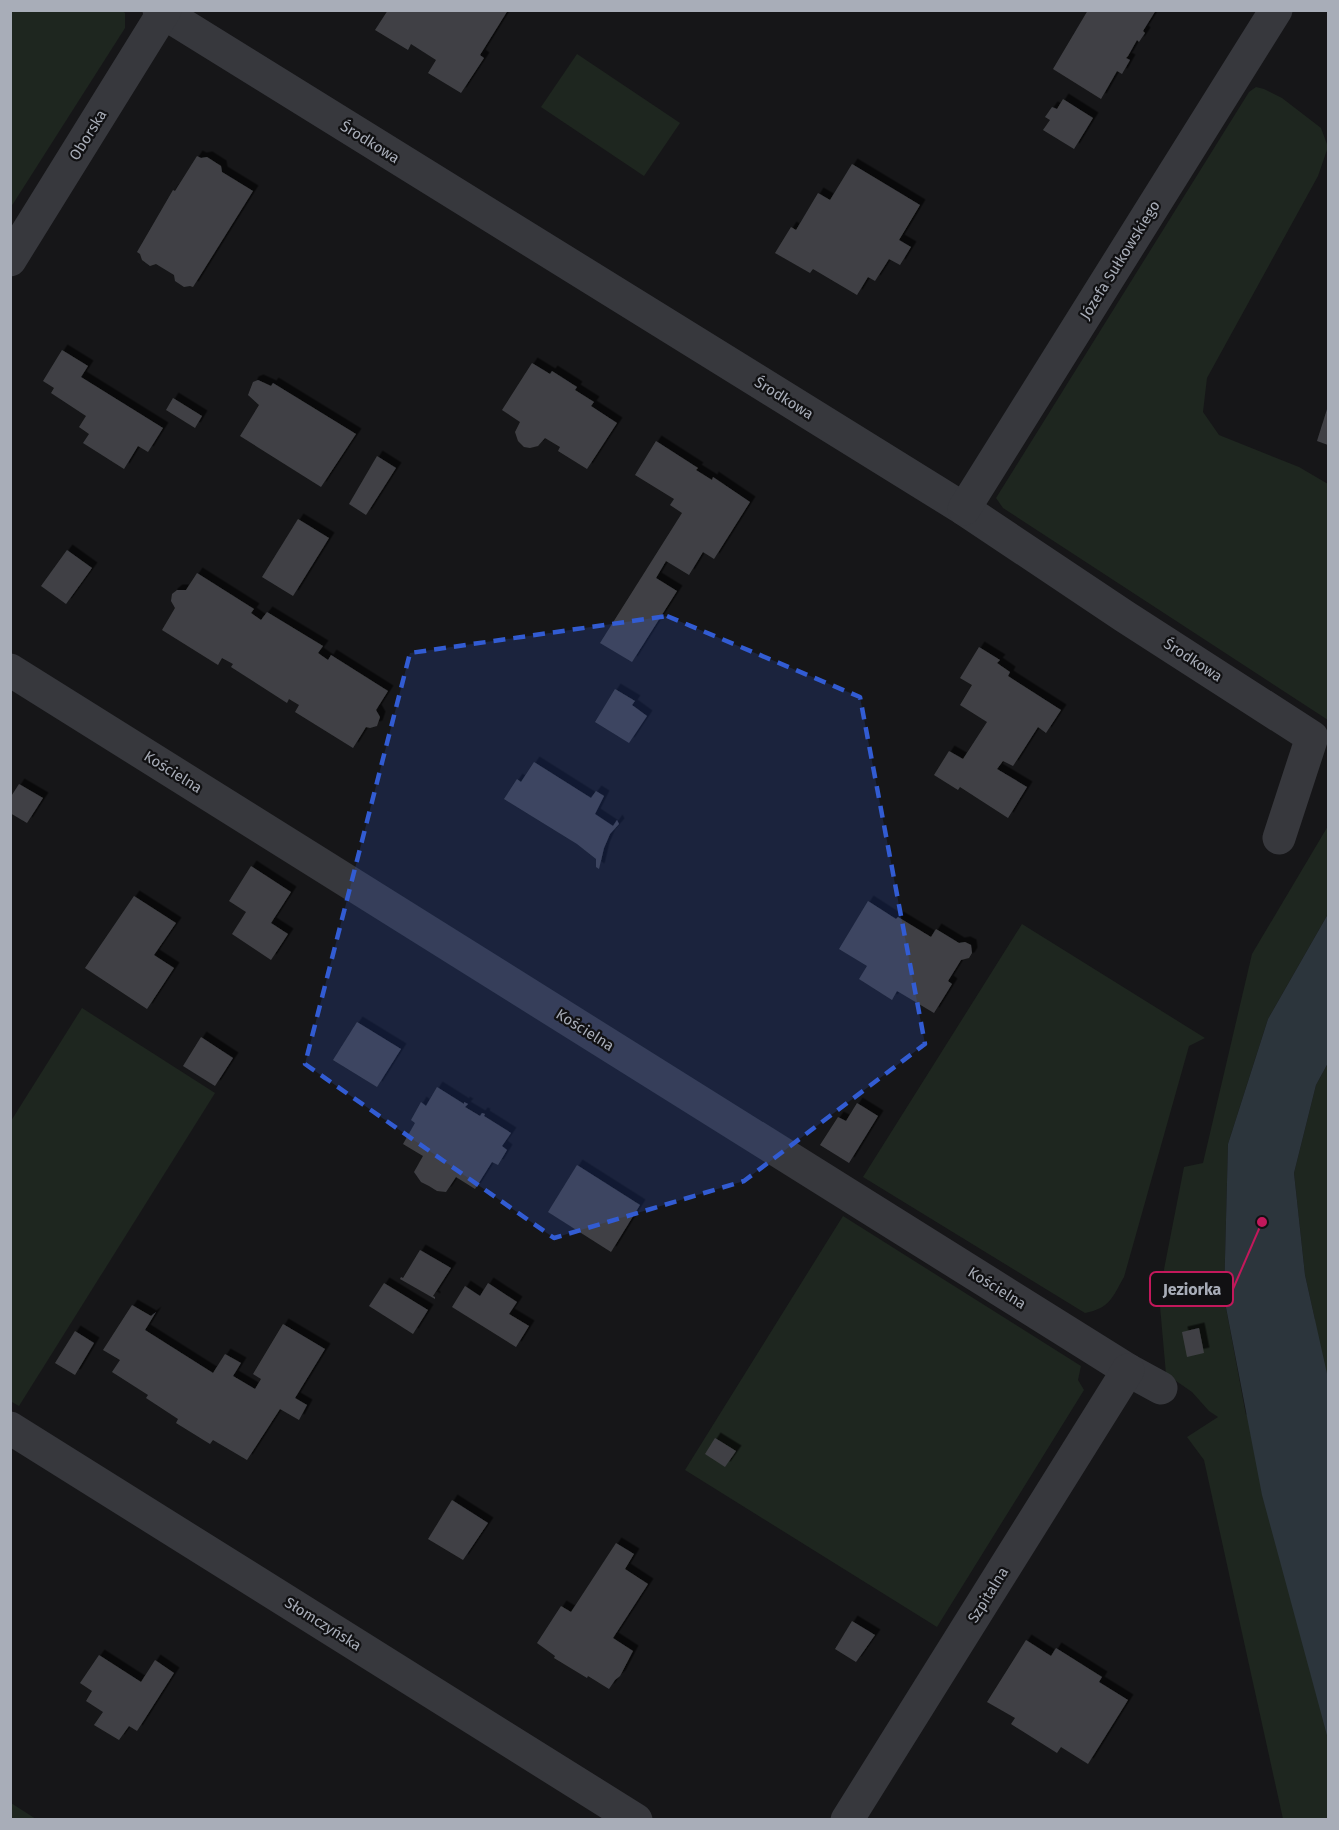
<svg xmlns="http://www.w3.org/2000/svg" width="1339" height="1830" viewBox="0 0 1339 1830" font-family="'Fira Sans',sans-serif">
	<defs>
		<filter id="shadow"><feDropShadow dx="5.5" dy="-5.5" stdDeviation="0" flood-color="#0009"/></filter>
	</defs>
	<rect width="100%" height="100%" fill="#161618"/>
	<!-- green -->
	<g fill="#1e261f">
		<path d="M11 10H121L125 13V28L11 207Z"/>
		<path d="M577 54 680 123 644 176 541 107Z"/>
		<path d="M1256 87 1264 89 1282 98 1321 128 1328 147 1318 176 1207 378 1203 412 1219 435 1299 467 1328 484V720L1003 508 996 498 1249 92Z"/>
		<path d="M1328 826V914L1268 1019 1228 1144 1224 1297 1246 1415 1315 1320 1305 1275 1294 1173 1316 1085 1328 1063V1819H1283L1204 1460 1187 1437 1218 1417 1209 1411 1192 1392 1166 1374 1159 1295 1184 1167 1203 1163 1252 954Z"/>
		<path d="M1022 924 1205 1038 1189 1046 1124 1277C1112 1298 1110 1308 1085 1313L863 1177Z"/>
		<path d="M82 1008 215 1093 19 1406 10 1401 11 1121Z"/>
		<path d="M843 1216 1081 1366 1078 1380 1084 1390 937 1627 685 1470Z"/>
		<path d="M11 1803 36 1819H11Z"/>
	</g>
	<!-- water -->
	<path fill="#2c353c" d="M1328 914V1063L1316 1085 1294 1173 1305 1275 1328 1378V1739L1262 1495 1224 1297 1228 1144 1268 1019Z"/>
	<!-- building -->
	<g fill="#404145" filter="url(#shadow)">
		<path d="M388 10 405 12 508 10 480 55 484 58 461 93 428 73 436 60 411 44 408 50 375 30Z"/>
		<path d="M1088 10H1156L1143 31 1145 33 1139 42 1137 40 1128 56 1126 58 1130 60 1122 74 1117 71 1101 99 1053 69Z"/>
		<path d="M1063 99 1093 118 1074 149 1043 130 1050 120 1045 117 1052 107 1057 109Z"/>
		<path d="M197 156 201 158 207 157 221 166 222 172 253 191 193 287 190 286 184 287 175 281 174 275 156 264 150 266 142 260 140 254 137 252 173 190 175 191Z"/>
		<path d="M852 164 920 205 899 240 911 247 900 265 889 259 875 281 868 277 857 295 813 269 810 273 775 253 791 227 796 230 818 193 830 200Z"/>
		<path d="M62 350 88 366 81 377 163 428 148 452 138 446 124 469 83 443 89 434 79 427 86 416 51 393 54 388 43 381Z"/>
		<path d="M532 363 550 374 552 371 577 387 575 390 594 402 591 406 617 423 587 469 558 451 560 447 545 438 538 446 530 448 524 447 518 441 515 432 520 422 502 410Z"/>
		<path d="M258 380 271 386 273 383 356 434 321 487 240 436 259 405 248 395 253 382Z"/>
		<path d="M173 398 202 416 195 428 166 410Z"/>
		<path d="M1328 406V445L1317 441Z"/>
		<path d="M656 441 698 468 696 470 712 480 713 477 716 479 750 502 714 559 703 552 689 575 666 561 656 578 677 591 632 662 600 643 682 513 670 505 674 499 635 475Z"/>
		<path d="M377 456 396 468 366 515 349 504Z"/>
		<path d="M298 519 329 538 293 596 262 577Z"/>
		<path d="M67 550 92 568 66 604 41 586Z"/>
		<path d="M197 573 254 609 251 613 261 620 267 612 323 646 318 653 328 660 331 655 388 691 376 710 380 717 377 726 370 728 366 727 353 748 295 712 299 705 289 699 287 703 231 667 233 664 222 658 218 665 162 630 175 608 171 601 172 594 177 590H186Z"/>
		<path d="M979 647 1000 660 997 663 1010 672 1008 676 1061 710 1046 733 1038 727 1013 766 1003 761 997 769 1027 787 1008 818 960 787 958 790 934 775 949 751 963 759 987 722 960 705 972 685 960 678Z"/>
		<path d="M615 689 635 701 632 705 647 716 629 743 595 722Z"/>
		<path d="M534 762 591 798 596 791 604 796 595 814 613 826 617 820 619 824 610 834 604 848 599 869 596 867V859L577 844 504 799 517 779 521 782Z"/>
		<path d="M19 784 43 798 27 823 10 813V798Z"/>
		<path d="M251 866 291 892 271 923 288 934 271 960 232 934 246 912 229 901Z"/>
		<path d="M134 896 176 923 154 955 174 968 147 1009 85 968Z"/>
		<path d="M868 901 896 919 898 917 931 937 936 929 959 943 965 942 971 945 972 953 969 958 961 960 948 981 952 984 934 1013 897 991 892 1000 859 979 867 966 839 949Z"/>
		<path d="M357 1022 401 1049 377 1087 333 1060Z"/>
		<path d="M201 1037 233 1058 215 1086 183 1066Z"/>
		<path d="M437 1087 464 1104V1102L468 1104 465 1107 480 1116 482 1113 485 1114 484 1116 511 1133 502 1146 507 1150 498 1165 492 1162 475 1189 456 1177 446 1192 437 1191 429 1186 421 1182 414 1172 423 1156 403 1144 415 1123 411 1120 421 1102 426 1106Z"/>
		<path d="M857 1103 878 1116 849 1163 820 1145 838 1117 846 1121Z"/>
		<path d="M577 1165 640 1205 611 1252 548 1212Z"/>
		<path d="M420 1250 451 1268 433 1296 435 1297V1299L400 1279 401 1277 403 1278Z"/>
		<path d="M384 1283 428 1310 413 1334 369 1306Z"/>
		<path d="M488 1283 517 1302 509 1314 529 1326 516 1347 452 1307 465 1286 480 1296Z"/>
		<path d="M132 1305 151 1316 156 1312 145 1330 213 1373 225 1354 241 1363 233 1376 255 1389 261 1379 253 1374 283 1324 325 1349 295 1398 307 1405 299 1420 280 1409 247 1460 213 1440 210 1444 176 1423 178 1419 146 1398 148 1395 112 1372 120 1360 103 1350Z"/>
		<path d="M1199 1328 1204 1353 1187 1357 1182 1332Z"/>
		<path d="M75 1331 94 1343 75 1375 55 1363Z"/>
		<path d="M715 1438 736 1451 725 1467 705 1454Z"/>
		<path d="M452 1500 488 1523 463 1560 428 1539Z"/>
		<path d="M616 1543 634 1554 625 1569 648 1584 613 1638 633 1651 620 1676 615 1680 609 1689 588 1676 587 1678 554 1658 555 1656 537 1643 561 1606 571 1612Z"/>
		<path d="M852 1621 875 1635 856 1662 835 1649Z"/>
		<path d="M1026 1640 1051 1656 1056 1648 1102 1677 1099 1682 1128 1700 1088 1764 1061 1747 1057 1753 1011 1724 1015 1718 987 1702Z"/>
		<path d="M99 1655 141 1682 155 1660 174 1673 137 1731 129 1726 119 1740 94 1725 103 1712 86 1701 92 1691 80 1683Z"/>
	</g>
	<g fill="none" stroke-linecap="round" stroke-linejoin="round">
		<!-- minor -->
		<g stroke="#37383d" stroke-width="33">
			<path d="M159 10 964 509 1124 616 1312 737 1279 838"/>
			<path d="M10 260 165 10"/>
			<path d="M964 509 1276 10"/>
			<path d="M10 670 1128 1370 1161 1388"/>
			<path d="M10 1428 636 1820"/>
			<path d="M847 1820 1128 1370"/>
		</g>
	</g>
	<!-- marked area -->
	<path fill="#325cd3" fill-opacity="0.2" stroke="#325cd3" stroke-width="4.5" stroke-dasharray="12 8" stroke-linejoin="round" d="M667 616 860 697 925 1044 744 1181 554 1238 305 1064 410 653Z"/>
	<g text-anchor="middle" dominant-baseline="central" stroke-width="4.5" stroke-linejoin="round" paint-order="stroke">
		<!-- street labels -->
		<g font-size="15" fill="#a8adb8" stroke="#111113">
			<text transform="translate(88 135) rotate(-58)">Oborska</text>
			<text transform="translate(370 142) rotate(32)">Środkowa</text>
			<text transform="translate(1120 260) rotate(-58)">Józefa Sułkowskiego</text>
			<text transform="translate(784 398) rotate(32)">Środkowa</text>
			<text transform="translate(1193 660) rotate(33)">Środkowa</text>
			<text transform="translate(173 772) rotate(32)">Kościelna</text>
			<text transform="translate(585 1030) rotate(32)">Kościelna</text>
			<text transform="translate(997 1288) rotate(32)">Kościelna</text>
			<text transform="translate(988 1595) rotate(-58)">Szpitalna</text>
			<text transform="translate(323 1624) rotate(32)">Słomczyńska</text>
		</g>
	</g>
	<!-- callouts -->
	<path fill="none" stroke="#c2185b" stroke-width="2" d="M1262 1222L1233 1289"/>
	<circle fill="#c2185b" stroke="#111113" stroke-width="2" cx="1262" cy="1222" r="6"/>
	<rect fill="#111113" stroke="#c2185b" stroke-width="2" x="1150" y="1272" width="83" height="34" rx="6"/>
	<g font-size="16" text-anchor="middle" font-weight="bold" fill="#a8adb8">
		<text x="1192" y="1295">Jeziorka</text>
	</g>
	<!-- border -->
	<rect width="1339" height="1830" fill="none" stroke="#a8adb8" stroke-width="24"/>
</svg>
